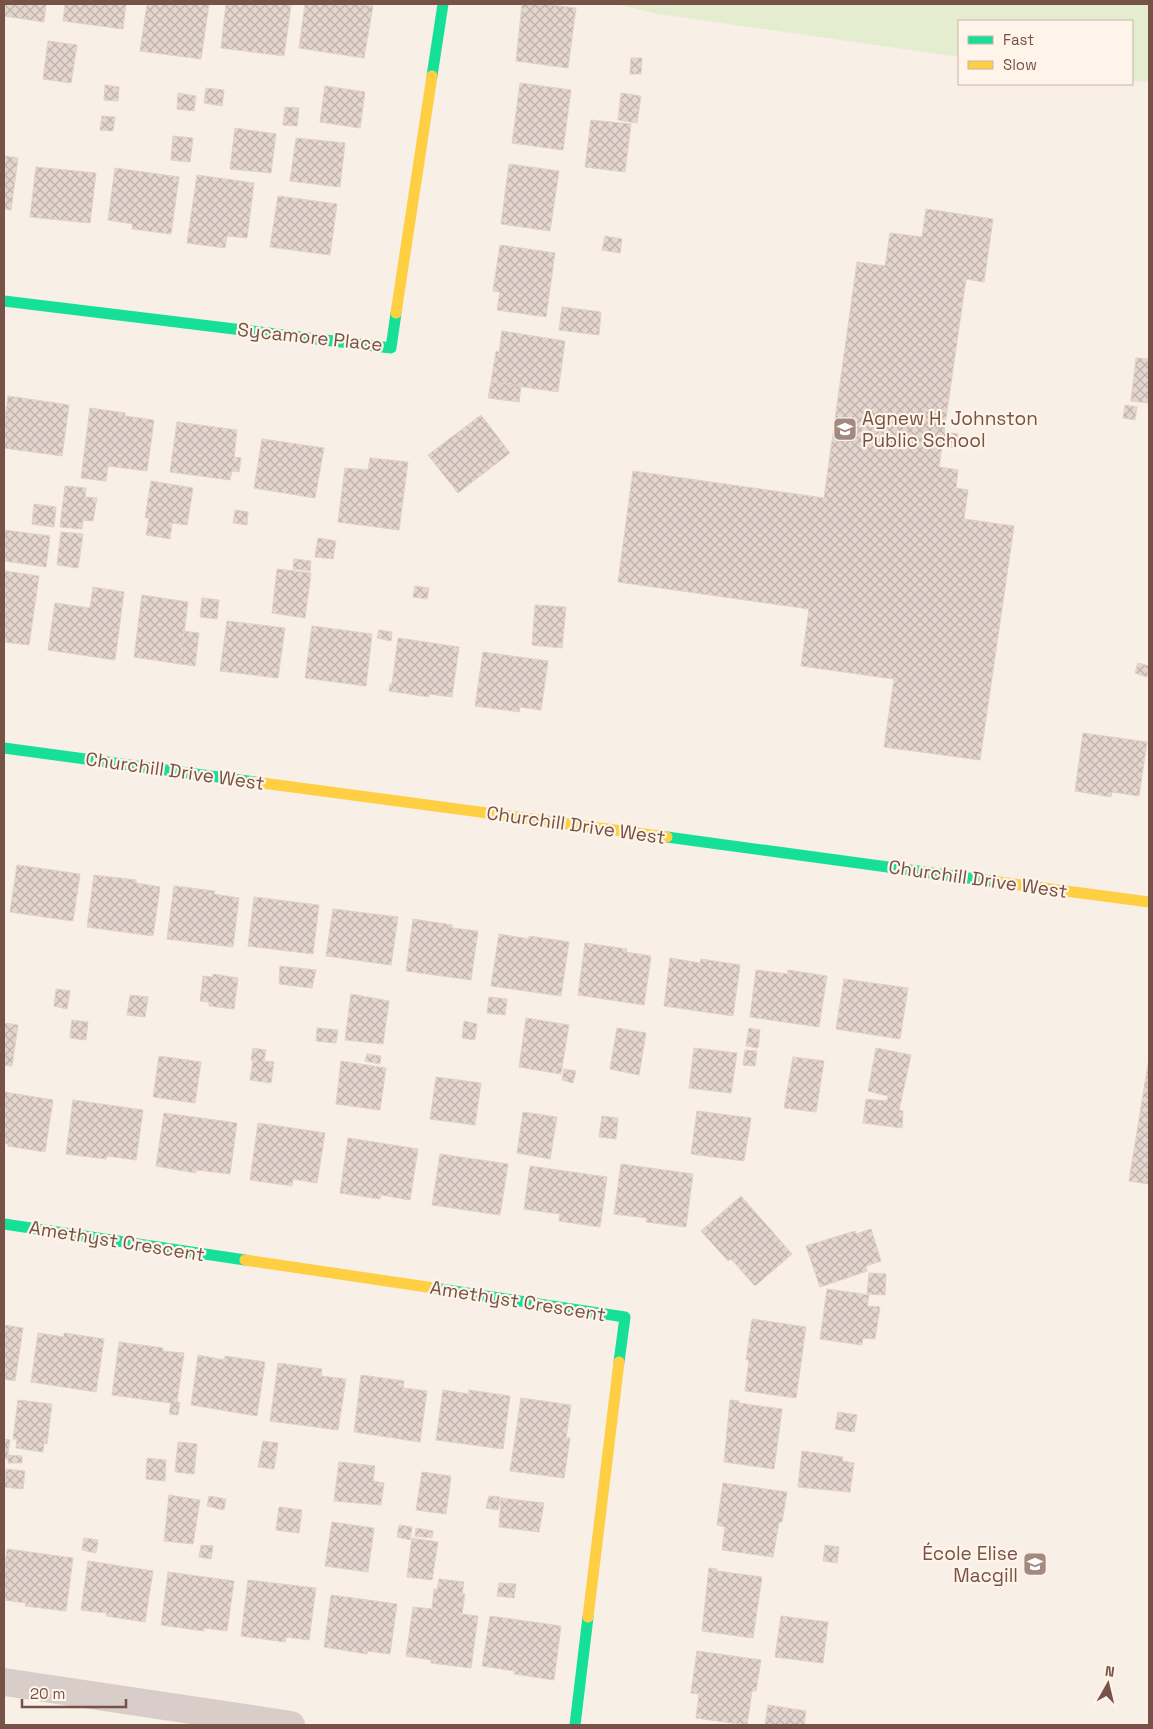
<svg xmlns="http://www.w3.org/2000/svg" width="1153" height="1729" viewBox="0 0 1153 1729" font-family="'Space Grotesk',sans-serif">
	<defs>
		<pattern id="building-cross-hatch" width="8" height="8" patternUnits="userSpaceOnUse" patternTransform="scale(1.25)"><rect width="8" height="8" fill="#e4d6cf"/><path d="M0 0l8 8M0 8l8-8" fill="none" stroke="#beb0aa"/></pattern>
	</defs>
	<rect width="100%" height="100%" fill="#f8efe7"/>
	<!-- green -->
	<path fill="#e5edd1" d="M616 4H1149V82L1132 81V21H959V57L658 14Z"/>
	<!-- building -->
	<g fill="url(#building-cross-hatch)" stroke="#e1d1c9">
		<path d="M4 4H46L44 22 4 16Z"/>
		<path d="M65 4H126L123 29 63 21Z"/>
		<path d="M147 4H209L201 59 140 51Z"/>
		<path d="M226 4H279L291 5 284 56 221 48Z"/>
		<path d="M305 4H355L373 6 364 58 299 48Z"/>
		<path d="M522 4H543L576 8 568 68 516 61Z"/>
		<path d="M48 41 77 45 71 83 43 79Z"/>
		<path d="M631 58H642L641 74H630Z"/>
		<path d="M520 83 571 90 563 150 512 143Z"/>
		<path d="M105 85 119 87 118 101 104 100Z"/>
		<path d="M325 86 365 92 360 128 320 122Z"/>
		<path d="M206 88 224 90 222 106 204 103Z"/>
		<path d="M178 93 196 96 194 111 177 109Z"/>
		<path d="M621 93 641 96 637 123 618 120Z"/>
		<path d="M285 107 299 108 297 126 283 125Z"/>
		<path d="M102 116 115 117 113 131 100 130Z"/>
		<path d="M591 120 631 124 625 172 585 167Z"/>
		<path d="M235 128 276 134 271 173 230 169Z"/>
		<path d="M173 136 193 138 190 162 171 160Z"/>
		<path d="M296 138 345 143 340 187 290 181Z"/>
		<path d="M4 156 18 158 11 210 4 209Z"/>
		<path d="M509 164 559 171 550 231 501 224Z"/>
		<path d="M36 167 96 173 90 223 30 217Z"/>
		<path d="M115 168 179 177 171 234 132 229 133 224 108 220Z"/>
		<path d="M197 175 254 183 247 238 227 236 225 248 187 243Z"/>
		<path d="M278 196 337 204 330 255 270 247Z"/>
		<path d="M926 209 993 219 984 282 966 279 944 432 958 434 956 448 942 446 939 467 958 470 956 488 968 490 964 519 1014 526 980 760 884 747 894 679 801 666 809 609 618 582 633 471 824 498 857 262 885 266 890 233 922 237Z"/>
		<path d="M605 236 622 239 620 253 602 250Z"/>
		<path d="M500 245 555 253 546 317 497 310 500 292 493 291Z"/>
		<path d="M562 307 601 312 599 335 559 330Z"/>
		<path d="M502 331 565 341 558 392 491 382 496 351 499 352Z"/>
		<path d="M1136 358 1149 359V403L1131 401Z"/>
		<path d="M491 382 521 386 519 402 488 398Z"/>
		<path d="M8 396 69 405 62 456 4 448V426Z"/>
		<path d="M1125 405 1137 407 1135 420 1123 418Z"/>
		<path d="M90 408 125 413V416L154 420 147 471 108 466 106 481 81 478Z"/>
		<path d="M481 415 510 453 458 493 428 455Z"/>
		<path d="M177 422 237 430 234 457 241 458 239 472 232 471 230 480 170 472Z"/>
		<path d="M262 439 324 448 315 498 254 488Z"/>
		<path d="M370 458 408 462 399 530 338 522 345 468 368 470Z"/>
		<path d="M151 481 193 488 187 525 172 523 170 539 146 535 149 518H145Z"/>
		<path d="M65 486 86 488 85 497 97 498 93 521 83 520 82 529 60 527Z"/>
		<path d="M34 504 56 507 54 527 32 524Z"/>
		<path d="M235 510 248 512 247 525 233 523Z"/>
		<path d="M4 530 50 536 46 567 4 561Z"/>
		<path d="M61 532 83 534 78 568 57 565Z"/>
		<path d="M318 538 336 541 333 559 315 557Z"/>
		<path d="M294 559 311 561 310 571 293 569Z"/>
		<path d="M277 569 311 573 305 618 272 613Z"/>
		<path d="M4 571 39 576 29 645 4 642Z"/>
		<path d="M415 586 429 588 427 599 413 597Z"/>
		<path d="M93 587 124 592 115 660 48 650 55 603 90 608Z"/>
		<path d="M142 595 188 602 180 664 134 657Z"/>
		<path d="M202 598 219 600 217 619 200 617Z"/>
		<path d="M535 605 566 607 562 648 532 645Z"/>
		<path d="M227 621 285 628 278 678 220 671Z"/>
		<path d="M312 626 372 634 366 686 305 678Z"/>
		<path d="M379 630 392 632 391 641 377 638Z"/>
		<path d="M184 631 199 633 195 666 180 664Z"/>
		<path d="M398 638 459 647 452 697 429 694V697L389 691 390 684H392Z"/>
		<path d="M483 652 548 661 541 710 520 707 519 712 475 706Z"/>
		<path d="M1138 663 1149 666 1147 677 1135 673Z"/>
		<path d="M1083 733 1147 742 1139 796 1112 792 1111 797 1075 791Z"/>
		<path d="M17 865 80 874 73 921 10 912Z"/>
		<path d="M94 875 136 880V883L160 887 153 936 87 927Z"/>
		<path d="M174 886 215 891 214 894 239 898 233 947 167 939Z"/>
		<path d="M254 897 319 905 313 954 248 946Z"/>
		<path d="M333 909 398 917 391 965 326 956Z"/>
		<path d="M413 919 452 925V928L478 931 471 980 406 971Z"/>
		<path d="M499 934 529 939V936L569 942 561 996 491 986Z"/>
		<path d="M585 943 627 949 626 952 651 956 644 1005 578 995Z"/>
		<path d="M670 958 700 963 701 959 740 965 733 1016 664 1006Z"/>
		<path d="M280 966 316 970 312 988 279 984Z"/>
		<path d="M756 970 788 974V970L827 976 819 1027 750 1017Z"/>
		<path d="M213 974 238 978 234 1009 209 1006V1002L200 1001 203 976 213 977Z"/>
		<path d="M844 979 908 988 900 1039 836 1029Z"/>
		<path d="M56 989 70 991 67 1009 54 1006Z"/>
		<path d="M351 994 389 1001 383 1044 345 1040Z"/>
		<path d="M130 995 148 997 145 1017 127 1015Z"/>
		<path d="M489 997 507 999 505 1015 487 1013Z"/>
		<path d="M526 1018 569 1025 561 1074 519 1067Z"/>
		<path d="M72 1020 88 1022 86 1040 70 1038Z"/>
		<path d="M464 1021 477 1024 475 1040 462 1038Z"/>
		<path d="M4 1023 18 1025 12 1066 4 1065Z"/>
		<path d="M317 1028 338 1030 336 1043 316 1041Z"/>
		<path d="M617 1028 646 1033 639 1075 610 1069Z"/>
		<path d="M749 1028 760 1030 758 1048 746 1046Z"/>
		<path d="M253 1048 266 1050 264 1061 274 1062 271 1083 250 1080 253 1061 251 1060Z"/>
		<path d="M694 1048 737 1053 731 1093 689 1088Z"/>
		<path d="M876 1048 911 1055 899 1110 903 1111 902 1128 863 1123 866 1099 887 1101 888 1096 868 1091Z"/>
		<path d="M745 1050 757 1051 755 1066 743 1065Z"/>
		<path d="M367 1054 381 1056 380 1064 365 1061Z"/>
		<path d="M159 1056 201 1062 195 1103 153 1097Z"/>
		<path d="M793 1057 824 1061 816 1112 784 1108Z"/>
		<path d="M1149 1058V1184L1129 1181Z"/>
		<path d="M341 1061 386 1068 380 1110 336 1104Z"/>
		<path d="M564 1069 576 1071 573 1083 562 1080Z"/>
		<path d="M436 1077 481 1083 475 1125 430 1119Z"/>
		<path d="M4 1092 53 1100 45 1152 8 1146V1144L4 1143Z"/>
		<path d="M73 1100 143 1110 136 1160 107 1156 106 1159 66 1154Z"/>
		<path d="M697 1111 751 1118 744 1161 691 1154Z"/>
		<path d="M523 1112 557 1117 550 1159 517 1153Z"/>
		<path d="M164 1113 237 1123 230 1174 196 1170V1173L156 1166Z"/>
		<path d="M602 1116 618 1118 616 1139 599 1137Z"/>
		<path d="M258 1123 325 1133 317 1183 293 1179 292 1186 250 1180Z"/>
		<path d="M348 1138 418 1149 410 1200 381 1195 380 1199 340 1193Z"/>
		<path d="M440 1154 508 1164 500 1215 432 1205Z"/>
		<path d="M621 1164 693 1174 686 1227 646 1222 647 1218 614 1214Z"/>
		<path d="M530 1166 607 1177 600 1227 559 1221 560 1214 524 1209Z"/>
		<path d="M741 1196 792 1254 755 1286 731 1259 728 1261 701 1231Z"/>
		<path d="M871 1229 881 1261 866 1266 867 1271 820 1287 806 1246 855 1231 856 1234Z"/>
		<path d="M869 1273 886 1274 885 1295 867 1294Z"/>
		<path d="M827 1289 869 1295 867 1306 880 1307 875 1339 863 1338 862 1345 820 1339Z"/>
		<path d="M752 1319 806 1327 796 1398 745 1391 749 1360H746Z"/>
		<path d="M4 1325 23 1328 15 1381 4 1379Z"/>
		<path d="M38 1333 64 1337V1333L104 1339 96 1392 31 1382Z"/>
		<path d="M119 1342 163 1348V1351L184 1353 177 1402H180L178 1415 169 1414 171 1403 112 1395Z"/>
		<path d="M198 1355 224 1360 225 1356 265 1362 257 1416 191 1405Z"/>
		<path d="M278 1363 322 1369 321 1376 346 1379 338 1430 270 1421Z"/>
		<path d="M361 1375 404 1381 403 1388 427 1391 420 1442 354 1432Z"/>
		<path d="M443 1390 469 1394V1390L510 1396 503 1449 436 1440Z"/>
		<path d="M521 1398 571 1405 566 1438H570L564 1478 510 1471Z"/>
		<path d="M18 1400 52 1404 47 1444 44 1443 43 1452 16 1448 17 1439H13Z"/>
		<path d="M730 1400 739 1401V1403L782 1409 774 1469 724 1462Z"/>
		<path d="M838 1412 857 1415 854 1432 835 1429Z"/>
		<path d="M4 1439 10 1440 7 1459 4 1458Z"/>
		<path d="M263 1441 278 1443 274 1469 258 1467Z"/>
		<path d="M178 1442 197 1444 194 1474 175 1472Z"/>
		<path d="M802 1451 843 1457 842 1461 854 1463 850 1492 798 1487Z"/>
		<path d="M8 1455 22 1456V1463H8Z"/>
		<path d="M147 1458 166 1460 165 1481 146 1479Z"/>
		<path d="M339 1462 375 1466 373 1481 384 1483 381 1505 334 1501Z"/>
		<path d="M6 1469 25 1471 23 1489 4 1487Z"/>
		<path d="M422 1472 451 1476 446 1514 416 1510Z"/>
		<path d="M723 1483 787 1492 782 1522H779L773 1557 722 1550 725 1527 717 1525Z"/>
		<path d="M169 1495 200 1500 193 1544 164 1541Z"/>
		<path d="M209 1496 226 1499 224 1510 207 1506Z"/>
		<path d="M489 1496 500 1497 498 1510 486 1508Z"/>
		<path d="M501 1498 544 1503 539 1532 499 1527Z"/>
		<path d="M279 1507 302 1510 299 1533 276 1530Z"/>
		<path d="M332 1522 374 1528 368 1572 325 1566Z"/>
		<path d="M399 1525 412 1527 410 1540 397 1537Z"/>
		<path d="M416 1528 433 1531 432 1538 415 1536Z"/>
		<path d="M84 1538 98 1540 96 1553 82 1550Z"/>
		<path d="M412 1538 438 1542 432 1580 407 1577Z"/>
		<path d="M201 1545 213 1546 211 1559 199 1557Z"/>
		<path d="M825 1545 839 1547 837 1563 823 1561Z"/>
		<path d="M7 1549 73 1558 66 1611 25 1606 26 1603 4 1600V1571Z"/>
		<path d="M88 1561 153 1571 145 1622 106 1616 107 1613 81 1610Z"/>
		<path d="M709 1568 717 1569V1571L762 1577 753 1638 702 1631Z"/>
		<path d="M168 1572 234 1581 227 1631 204 1628V1631L161 1625Z"/>
		<path d="M439 1579 464 1582 462 1594H465L462 1614 478 1616 471 1668 431 1663V1660L406 1656 413 1607 432 1609 434 1589 437 1590Z"/>
		<path d="M248 1580 316 1588 309 1640 286 1637 285 1642 241 1636Z"/>
		<path d="M499 1583 516 1584 514 1598 497 1596Z"/>
		<path d="M331 1595 397 1604 390 1654 368 1651 367 1654 324 1647Z"/>
		<path d="M490 1616 561 1626 554 1680 514 1674 515 1671 482 1666Z"/>
		<path d="M781 1616 828 1622 823 1663 775 1657Z"/>
		<path d="M697 1651 761 1660 756 1691H752L747 1725 696 1718 699 1694 691 1693Z"/>
		<path d="M768 1705 806 1711 804 1725H765Z"/>
	</g>
	<g fill="none" stroke-linecap="round" stroke-linejoin="round">
		<!-- street -->
		<path stroke="#d8cdc8" stroke-width="28" d="M4 1682 291 1725"/>
		<!-- fast -->
		<g stroke="#16e098" stroke-width="11">
			<path d="M432 76 443 4"/>
			<path d="M4 301 391 348 396 313"/>
			<path d="M4 748 255 782"/>
			<path d="M667 837 998 882"/>
			<path d="M4 1224 245 1260"/>
			<path d="M434 1288 625 1317 619 1362"/>
			<path d="M575 1725 588 1617"/>
		</g>
		<!-- slow -->
		<g stroke="#ffcf43" stroke-width="11">
			<path d="M396 313 432 76"/>
			<path d="M255 782 667 837"/>
			<path d="M998 882 1149 902"/>
			<path d="M245 1260 434 1288"/>
			<path d="M588 1617 619 1362"/>
		</g>
	</g>
	<!-- icons -->
	<defs>
		<g id="school-square" transform="scale(1.25)"><rect x="-9" y="-9" width="18" height="18" rx="4" fill="#a4897e" stroke="#fff4e9"/><path d="M0-5L7-2L0 1L-7-2ZM-4 1L0 2.5L4 1V4Q0 6-4 4Z" fill="#fff"/></g>
	</defs>
	<g fill-rule="evenodd">
		<use href="#school-square" x="845" y="429"/>
		<use href="#school-square" x="1035" y="1564"/>
	</g>
	<g text-anchor="middle" dominant-baseline="central" stroke-width="4.5" stroke-linejoin="round" paint-order="stroke">
		<!-- street labels -->
		<g font-size="19" fill="#775246" stroke="#fff4e9">
			<text transform="translate(310 337) rotate(6)">Sycamore Place</text>
			<text transform="translate(175 771) rotate(8)">Churchill Drive West</text>
			<text transform="translate(576 825) rotate(8)">Churchill Drive West</text>
			<text transform="translate(978 879) rotate(8)">Churchill Drive West</text>
			<text transform="translate(117 1241) rotate(9)">Amethyst Crescent</text>
			<text transform="translate(518 1301) rotate(9)">Amethyst Crescent</text>
		</g>
		<!-- poi labels -->
		<g font-size="19" fill="#775246" stroke="#fff4e9" text-anchor="start">
			<text x="862" y="418">Agnew H. Johnston<tspan x="862" dy="22">Public School</tspan></text>
			<text x="1018" y="1553" text-anchor="end">École Elise<tspan x="1018" dy="22">Macgill</tspan></text>
		</g>
	</g>
	<!-- border -->
	<rect width="1153" height="1729" fill="none" stroke="#775246" stroke-width="10"/>
	<!-- legend -->
	<rect x="958" y="20" width="175" height="65" fill="#fff4e9" stroke="#c9b3a8"/>
	<rect x="968" y="36" width="25" height="8" fill="#16e098" stroke="#c9b3a8"/>
	<text x="1003" y="45" font-size="15" fill="#775246">Fast</text>
	<rect x="968" y="61" width="25" height="8" fill="#ffcf43" stroke="#c9b3a8"/>
	<text x="1003" y="70" font-size="15" fill="#775246">Slow</text>
	<!-- north arrow -->
	<g transform="translate(1108 1684) rotate(8)" stroke="#fff4e9" stroke-width="4" paint-order="stroke">
	<path d="M0-4L9 19L0 12L-9 19Z" fill="#775246"/>
	<text y="-8" font-size="14" font-weight="bold" text-anchor="middle" fill="#775246">N</text>
	</g>
	<!-- scale -->
	<path d="M22 1699v8h104v-8" fill="none" stroke="#775246" stroke-width="2.5"/>
	<text x="30" y="1699" font-size="15" fill="#775246" stroke="#fff4e9" stroke-width="4" paint-order="stroke">20 m</text>
</svg>
